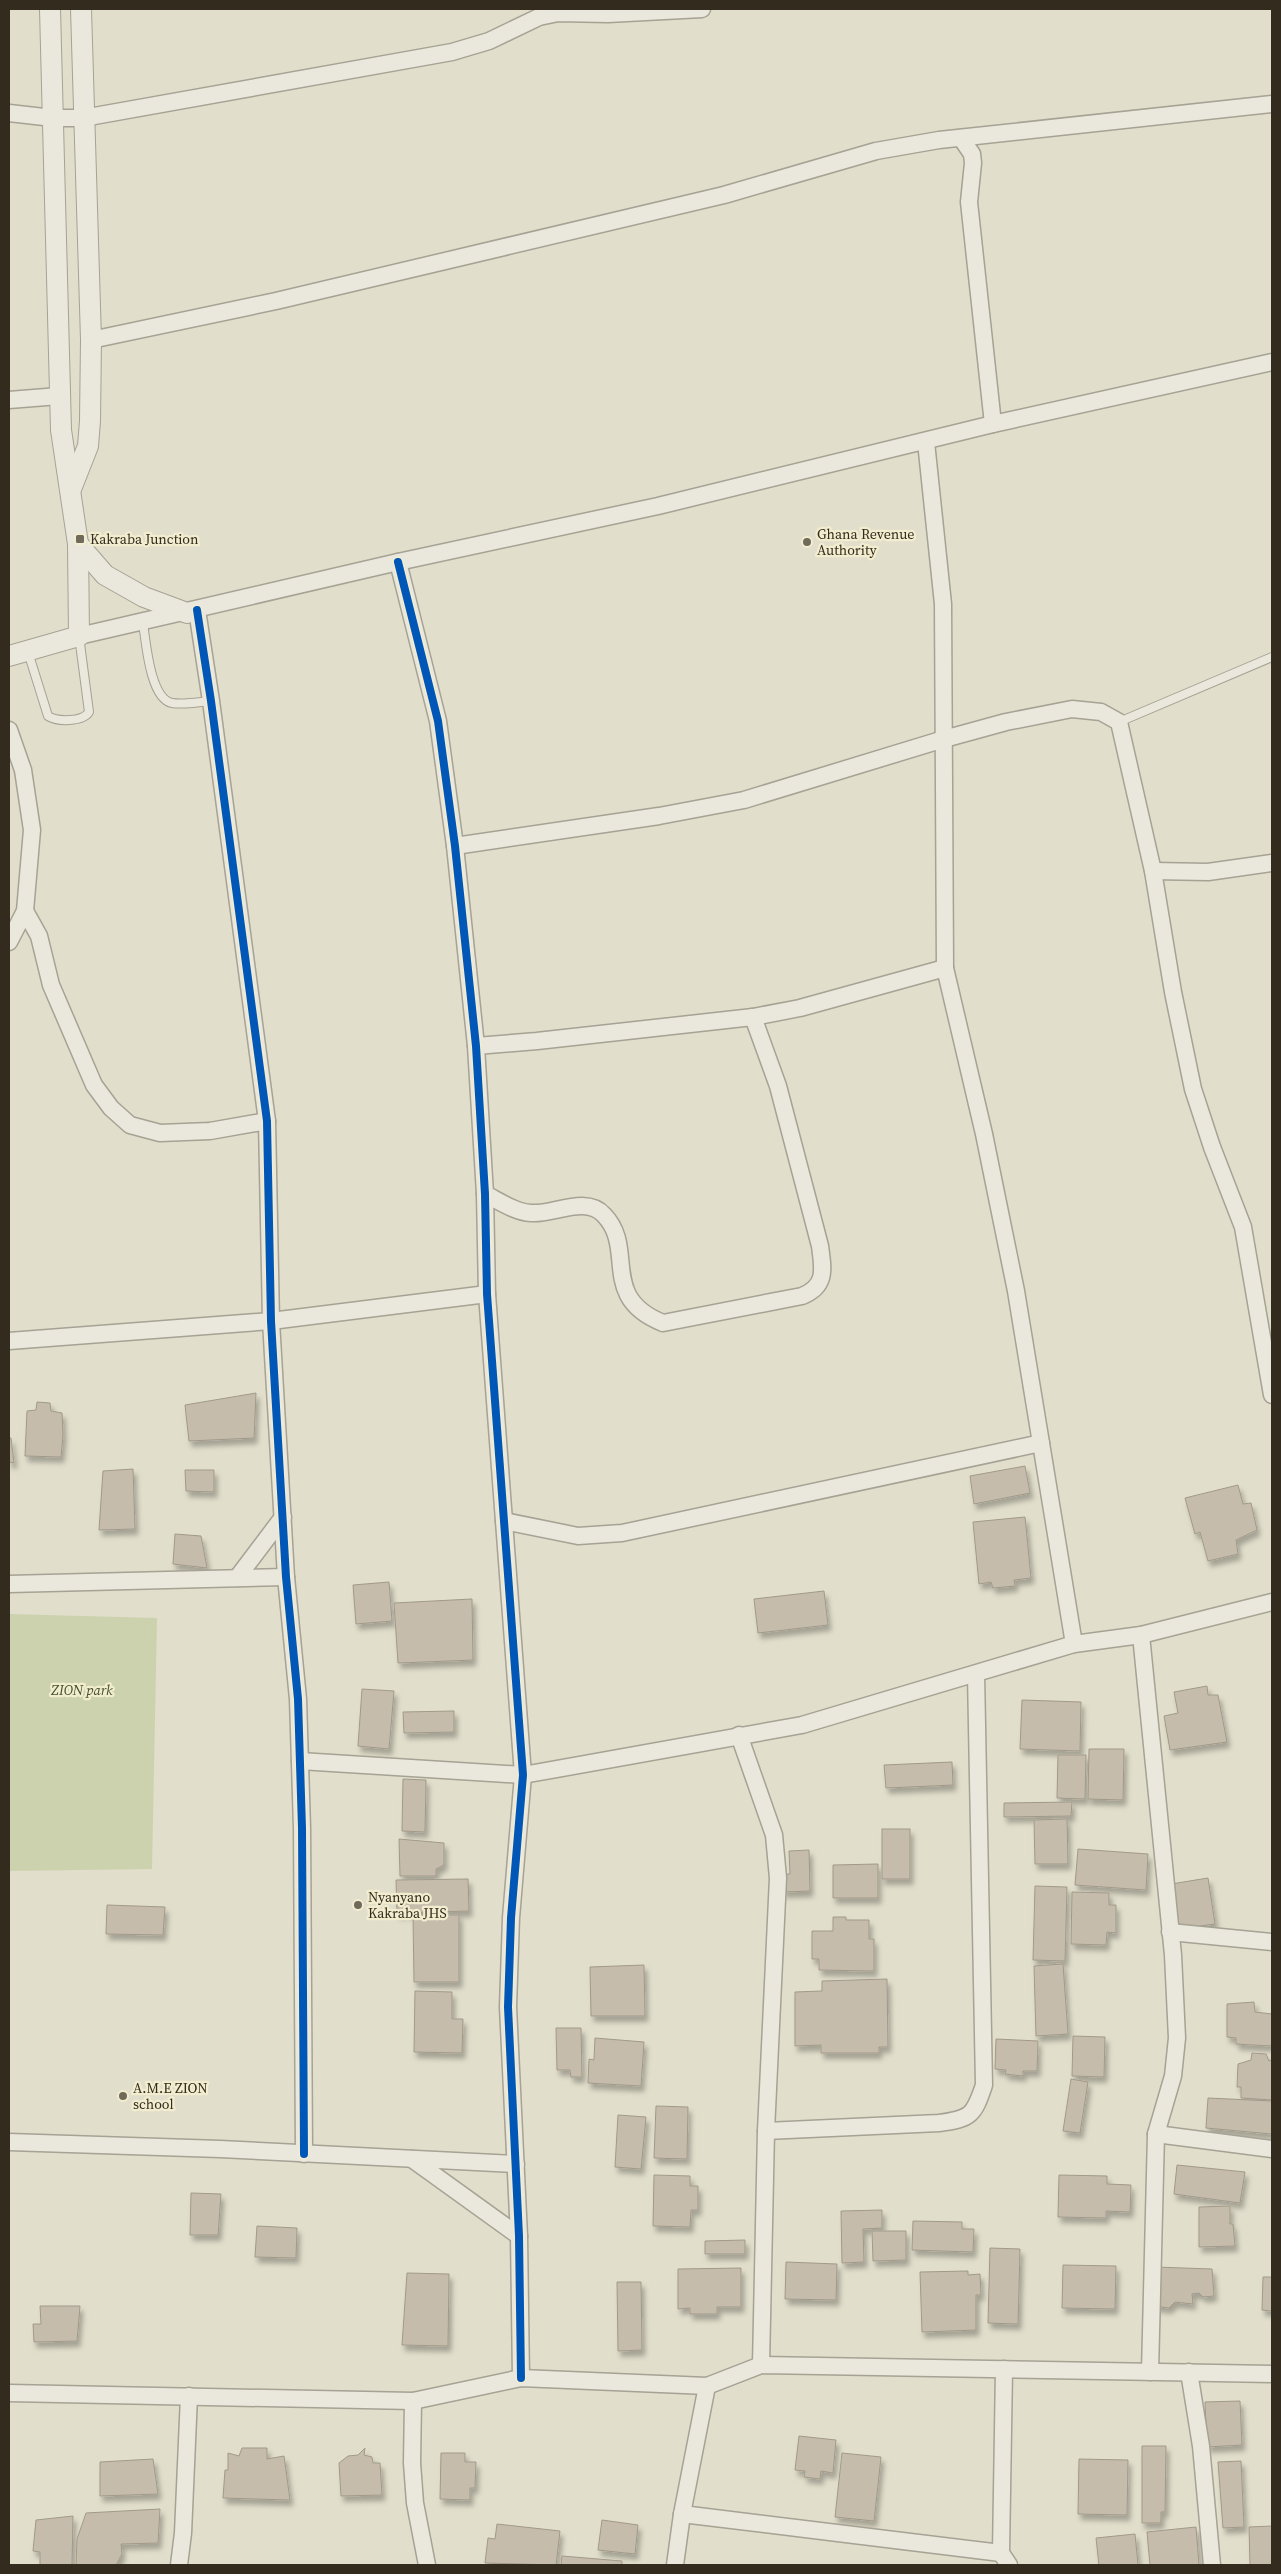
<svg xmlns="http://www.w3.org/2000/svg" width="1281" height="2574" viewBox="0 0 1281 2574" font-family="'Source Serif 4',serif">
	<defs>
		<filter id="shadow"><feDropShadow dx="3" dy="5.5" stdDeviation="2.5" flood-color="#0004"/></filter>
	</defs>
	<rect width="100%" height="100%" fill="#e1decb"/>
	<!-- green -->
	<path fill="#ccd2ae" d="M9 1614 157 1618 152 1869 9 1871Z"/>
	<!-- building -->
	<g fill="#c5bcac" stroke="#a1998a" filter="url(#shadow)">
		<path d="M256 1393 254 1438 189 1441 185 1405Z"/>
		<path d="M37 1402 50 1403 51 1411 62 1413 63 1435 61 1457 25 1456 27 1411 36 1410Z"/>
		<path d="M9 1438H11L14 1463 9 1462Z"/>
		<path d="M1025 1466 1030 1493 974 1504 970 1476Z"/>
		<path d="M133 1469 135 1529 99 1530 103 1471Z"/>
		<path d="M185 1470H214V1492L186 1491Z"/>
		<path d="M1238 1485 1243 1504 1251 1503 1257 1530 1236 1540 1238 1554 1208 1561 1200 1532 1195 1534 1185 1498Z"/>
		<path d="M1025 1517 1031 1578 1014 1580 1015 1586 993 1588 991 1582 979 1584 973 1522Z"/>
		<path d="M175 1534 201 1536 207 1568 173 1564Z"/>
		<path d="M389 1582 392 1621 356 1624 353 1585Z"/>
		<path d="M824 1591 828 1625 758 1633 754 1599Z"/>
		<path d="M472 1599 473 1660 398 1663 394 1603Z"/>
		<path d="M1207 1686 1208 1695H1218L1227 1742 1170 1750 1164 1716 1178 1713 1174 1692Z"/>
		<path d="M362 1689 394 1691 389 1749 358 1746Z"/>
		<path d="M1022 1700 1081 1702 1080 1751 1020 1749Z"/>
		<path d="M454 1711V1732L404 1733 403 1712Z"/>
		<path d="M1089 1749H1124L1123 1800 1088 1799Z"/>
		<path d="M1058 1755H1086L1085 1799 1057 1798Z"/>
		<path d="M952 1762 953 1785 886 1788 884 1765Z"/>
		<path d="M403 1779 426 1780 425 1832 402 1831Z"/>
		<path d="M1072 1802 1071 1816 1004 1817V1803Z"/>
		<path d="M1067 1819 1068 1864H1035L1034 1820Z"/>
		<rect x="882" y="1829" width="28" height="50"/>
		<path d="M399 1839 444 1843V1865L436 1869V1876H400Z"/>
		<path d="M1078 1849 1148 1854 1146 1890 1075 1885Z"/>
		<path d="M809 1850 810 1891 783 1892 782 1874H790L789 1851Z"/>
		<path d="M878 1864V1898H833V1865Z"/>
		<path d="M1208 1878 1215 1924 1178 1929 1171 1884Z"/>
		<path d="M468 1879 469 1911 397 1913 396 1880Z"/>
		<path d="M1035 1886 1067 1887 1065 1961 1033 1960Z"/>
		<path d="M1072 1892 1109 1893V1905H1116V1933L1107 1932 1106 1945 1071 1944Z"/>
		<path d="M107 1905 165 1907 163 1935 106 1934Z"/>
		<path d="M413 1915H459V1982H414Z"/>
		<path d="M833 1917H846V1920H869V1939H874V1971L819 1970V1959H812V1931H833Z"/>
		<path d="M1063 1964 1068 2034 1036 2036 1034 1966Z"/>
		<path d="M644 1965 645 2016H591L590 1967Z"/>
		<path d="M887 1979 888 2047H879V2053H821V2045L795 2046V1992L822 1991V1981Z"/>
		<path d="M415 1991 452 1992V2019H463L462 2053 414 2052Z"/>
		<path d="M1254 2002 1255 2012 1272 2014V2046L1236 2044V2038L1227 2037V2004Z"/>
		<path d="M556 2028H581L582 2077H571L570 2070H557Z"/>
		<path d="M1073 2036 1105 2037 1104 2077 1072 2076Z"/>
		<path d="M595 2038 644 2042 641 2086 588 2083 589 2059 594 2060Z"/>
		<path d="M996 2039 1038 2041 1037 2071H1023V2076L1005 2074 1006 2070 995 2069Z"/>
		<path d="M1252 2053 1266 2054 1269 2061 1272 2060V2100L1241 2098V2087H1237L1238 2064 1251 2060Z"/>
		<path d="M1071 2079 1088 2082 1080 2133 1063 2131Z"/>
		<path d="M1208 2098 1272 2101V2134L1206 2128Z"/>
		<path d="M656 2106 688 2107 687 2159 654 2158Z"/>
		<path d="M618 2115 646 2117 641 2169 615 2167Z"/>
		<path d="M1177 2165 1245 2172 1240 2203 1174 2194Z"/>
		<path d="M654 2175 690 2176V2186H698V2210H691L690 2227 653 2226Z"/>
		<path d="M1059 2175 1107 2176V2184L1131 2185 1130 2212 1106 2211V2218L1058 2217Z"/>
		<path d="M191 2193 221 2194 218 2235H190Z"/>
		<path d="M1230 2206V2224H1233L1235 2246 1199 2247V2207Z"/>
		<path d="M882 2210V2228L863 2229 864 2262 842 2263 841 2211Z"/>
		<path d="M913 2221 962 2222V2229H974L973 2252 912 2250Z"/>
		<path d="M257 2226 297 2228 296 2258 255 2257Z"/>
		<path d="M872 2231H906V2260L873 2261Z"/>
		<path d="M745 2240V2254H705V2241Z"/>
		<path d="M990 2248 1020 2249 1018 2324 988 2323Z"/>
		<path d="M786 2262 837 2264 836 2300 785 2299Z"/>
		<path d="M1063 2265 1116 2266 1115 2309 1062 2308Z"/>
		<path d="M1155 2267 1212 2269 1214 2296 1203 2297 1199 2293 1192 2294 1193 2304 1175 2302 1169 2308 1154 2306Z"/>
		<path d="M741 2268V2307H717V2314H690V2308L678 2309V2269Z"/>
		<path d="M968 2271V2275L980 2274 981 2295H976V2330L922 2332 920 2272Z"/>
		<path d="M407 2273 449 2274 448 2346 402 2345Z"/>
		<path d="M1263 2277H1272V2311L1262 2310Z"/>
		<path d="M617 2282H641L642 2350 618 2351Z"/>
		<path d="M40 2306H80L77 2341 34 2342 33 2324H41Z"/>
		<path d="M1240 2401 1242 2445 1207 2447 1205 2402Z"/>
		<path d="M799 2436 836 2440 833 2473 821 2471 820 2479 804 2477 805 2471 795 2470Z"/>
		<path d="M1142 2446H1166L1165 2512H1161V2523H1142Z"/>
		<path d="M242 2448H267V2459L284 2456 290 2500 223 2498 225 2470H228V2453L239 2456Z"/>
		<path d="M365 2448 364 2455 372 2457 373 2463H380L382 2495 341 2496 339 2463 348 2456 358 2455Z"/>
		<path d="M441 2453H465V2462H476L475 2488H470V2500L440 2499Z"/>
		<path d="M842 2453 881 2457 874 2521 835 2517Z"/>
		<path d="M153 2459 158 2494 100 2496V2462Z"/>
		<path d="M1079 2459 1128 2460 1127 2515 1078 2514Z"/>
		<path d="M1241 2461 1244 2527 1223 2528 1218 2462Z"/>
		<path d="M160 2509 158 2543 121 2544 122 2554 116 2565H76L77 2539 86 2513Z"/>
		<path d="M73 2516 72 2565H40V2552L33 2551 36 2520Z"/>
		<path d="M602 2520 638 2525 635 2554 598 2550Z"/>
		<path d="M497 2524 560 2531 556 2565 485 2563 488 2538 495 2539Z"/>
		<path d="M1272 2526V2565H1250L1249 2527Z"/>
		<path d="M1196 2527 1199 2565H1150L1147 2532Z"/>
		<path d="M1135 2534 1138 2565H1099L1096 2538Z"/>
		<path d="M562 2556 622 2561V2565H561Z"/>
	</g>
	<g fill="none" stroke-linecap="round" stroke-linejoin="round">
		<!-- service casing -->
		<g stroke="#a6a294" stroke-width="10">
			<g id="service">
				<path d="M143 623C146 642 150 699 172 703 184 705 199 702 211 701"/>
				<path d="M28 652 48 716C57 722 83 722 89 712L79 636"/>
				<path d="M1119 722 1272 657"/>
			</g>
		</g>
		<!-- minor casing -->
		<g stroke="#a6a294" stroke-width="19">
			<g id="minor">
				<path d="M9 113 53 118H83L452 52 489 41 539 17 558 13 608 14 702 9"/>
				<path d="M961 138 972 154 973 163 969 202 993 424"/>
				<path d="M91 340 276 301 724 195 876 151 939 140 1272 104"/>
				<path d="M9 400 59 396"/>
				<path d="M926 442 943 604 945 968 984 1134 1016 1291 1074 1644"/>
				<path d="M398 562 438 721 455 846 476 1046 485 1194 487 1294 523 1775 511 1918 508 2007 519 2236 521 2378"/>
				<path d="M197 610 211 701 267 1121 271 1321 286 1577 298 1699 302 1828 304 2154"/>
				<path d="M79 636 398 562 658 506 993 424 1272 362"/>
				<path d="M9 730 23 770 32 830 25 911 9 942"/>
				<path d="M455 846 659 816 744 800 944 739 1006 722 1072 709 1101 712 1119 722 1153 871 1173 992 1193 1089 1212 1147 1243 1227 1272 1395"/>
				<path d="M1153 871 1208 872 1272 863"/>
				<path d="M25 911 39 936 51 985 94 1085 111 1108 130 1125 160 1133 210 1131 267 1121"/>
				<path d="M476 1046 537 1041 753 1017 800 1008 945 968"/>
				<path d="M485 1194C499 1201 515 1212 531 1213 553 1215 586 1195 604 1215 637 1249 598 1297 663 1323L802 1296C827 1286 823 1269 820 1246L778 1086 753 1017"/>
				<path d="M9 1341 271 1321 487 1294"/>
				<path d="M504 1521 578 1536 622 1533 1041 1443"/>
				<path d="M237 1578 283 1517"/>
				<path d="M9 1584 286 1577"/>
				<path d="M1141 1635 1173 1955 1177 2038 1173 2076 1156 2134 1150 2372"/>
				<path d="M739 1735 774 1835 778 1878 766 2131 761 2365"/>
				<path d="M300 1761 523 1775 802 1725 1074 1644 1141 1635 1272 1602"/>
				<path d="M1170 1932 1272 1942"/>
				<path d="M766 2131 939 2123C971 2119 974 2115 984 2085L976 1674"/>
				<path d="M1156 2134 1272 2149"/>
				<path d="M9 2142 220 2149 516 2164"/>
				<path d="M412 2159 519 2236"/>
				<path d="M1004 2369 1001 2553 1009 2565"/>
				<path d="M1189 2372 1201 2446 1212 2565"/>
				<path d="M9 2393 413 2401 521 2378 707 2386 761 2365 1272 2374"/>
				<path d="M413 2401 412 2463 415 2503 427 2565"/>
				<path d="M682 2514 1001 2553"/>
				<path d="M179 2565 183 2533 189 2396"/>
				<path d="M675 2565 682 2514 707 2386"/>
			</g>
		</g>
		<!-- tertiary casing -->
		<g stroke="#a6a294" stroke-width="22">
			<g id="tertiary">
				<path d="M71 489 88 446 90 421 91 340 81 9"/>
				<path d="M78 544 105 575 144 597 187 613"/>
				<path d="M9 656 79 636 78 544 61 430 50 9"/>
			</g>
		</g>
		<!-- service -->
		<use href="#service" stroke="#eae7dc" stroke-width="8"/>
		<!-- minor -->
		<use href="#minor" stroke="#eae7dc" stroke-width="16"/>
		<!-- tertiary -->
		<use href="#tertiary" stroke="#eae7dc" stroke-width="20"/>
		<!-- cycleway casing -->
		<g stroke="#f3edd0" stroke-width="11">
			<g id="cycleway">
				<path d="M398 562 438 721 455 846 476 1046 485 1194 487 1294 523 1775 511 1918 508 2007 519 2236 521 2378"/>
				<path d="M197 610 211 701 267 1121 271 1321 286 1577 298 1699 302 1828 304 2154"/>
			</g>
		</g>
		<!-- cycleway -->
		<use href="#cycleway" stroke="#0057b8" stroke-width="8"/>
	</g>
	<!-- markers -->
	<g fill="#706a5a" stroke="#f3edd0" stroke-width="2">
		<rect x="75" y="534" width="10" height="10" rx="2.5"/>
		<circle cx="807" cy="542" r="5"/>
		<circle cx="358" cy="1905" r="5"/>
		<circle cx="123" cy="2096" r="5"/>
	</g>
	<g text-anchor="middle" dominant-baseline="central" stroke-width="4.5" stroke-linejoin="round" paint-order="stroke">
		<!-- poi labels -->
		<g font-size="14" fill="#332b1d" stroke="#f3edd0" text-anchor="start">
			<text x="817" y="534">Ghana Revenue<tspan x="817" dy="16">Authority</tspan></text>
			<text x="90" y="539">Kakraba Junction</text>
			<text x="368" y="1897">Nyanyano<tspan x="368" dy="16">Kakraba JHS</tspan></text>
			<text x="133" y="2088">A.M.E ZION<tspan x="133" dy="16">school</tspan></text>
		</g>
		<!-- park labels -->
		<g font-size="14" font-style="italic" fill="#3f4f25" stroke="#f3edd0">
			<text x="82" y="1690">ZION park</text>
		</g>
	</g>
	<!-- border -->
	<rect width="1281" height="2574" fill="none" stroke="#332b1d" stroke-width="20"/>
</svg>
